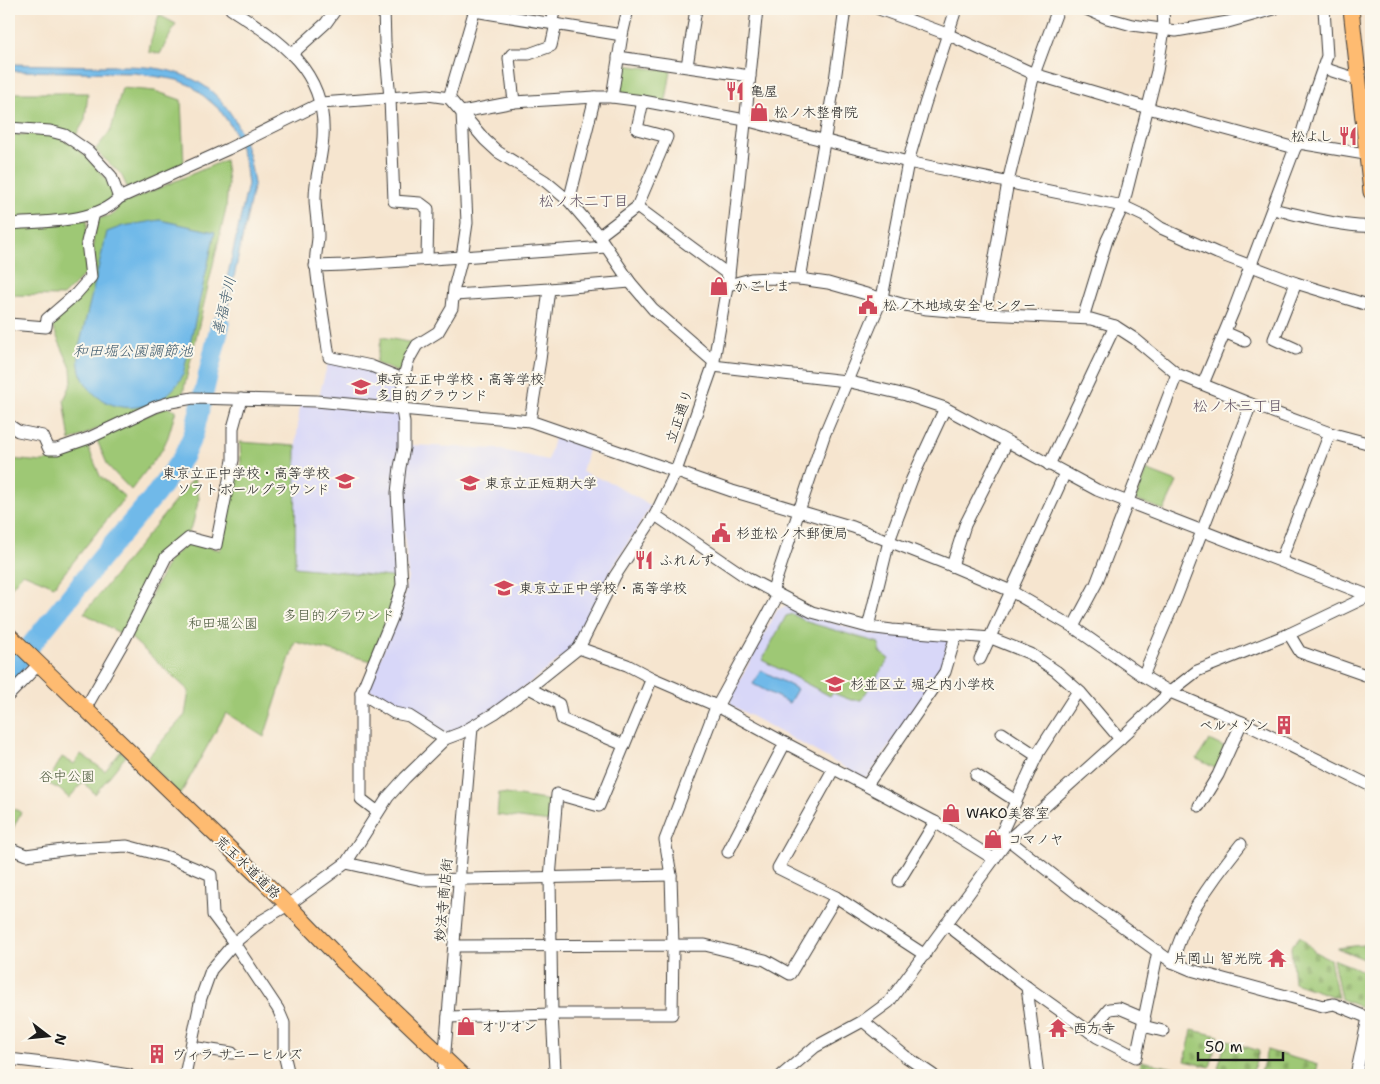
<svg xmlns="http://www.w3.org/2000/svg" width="1380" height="1084" viewBox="0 0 1380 1084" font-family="'Shantell Sans','Klee One',sans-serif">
	<defs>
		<pattern id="cemetery-stones" width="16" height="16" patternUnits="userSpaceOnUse" patternTransform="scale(1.25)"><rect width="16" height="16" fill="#9ec874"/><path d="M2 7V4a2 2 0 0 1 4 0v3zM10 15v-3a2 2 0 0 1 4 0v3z" fill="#88ab64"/></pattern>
	</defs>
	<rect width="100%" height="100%" fill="#fbf7ec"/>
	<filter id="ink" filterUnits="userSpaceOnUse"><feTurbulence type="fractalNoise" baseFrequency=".02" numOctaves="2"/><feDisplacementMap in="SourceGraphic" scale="10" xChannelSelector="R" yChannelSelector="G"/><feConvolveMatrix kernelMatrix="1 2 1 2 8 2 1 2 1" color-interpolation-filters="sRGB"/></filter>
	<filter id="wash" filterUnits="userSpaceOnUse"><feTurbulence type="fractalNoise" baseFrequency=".0096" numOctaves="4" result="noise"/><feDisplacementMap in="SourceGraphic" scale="20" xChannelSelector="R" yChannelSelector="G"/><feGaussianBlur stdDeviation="1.12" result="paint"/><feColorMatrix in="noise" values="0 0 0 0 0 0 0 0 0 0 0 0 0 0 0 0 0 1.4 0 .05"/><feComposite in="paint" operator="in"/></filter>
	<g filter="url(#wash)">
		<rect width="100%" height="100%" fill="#f6e5cf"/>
		<!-- built -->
		<g fill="#d8d7f8">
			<path d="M336 362 359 367 401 381 397 406 321 397 320 392 328 363Z"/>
			<path d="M300 404 398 413 400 416V578L295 567 296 446Z"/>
			<path d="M555 435 589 446 582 472 612 483 651 506 607 577 576 646 527 685 477 719 448 735 412 710 368 689 403 599 408 577 403 516V474L410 445 497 449 548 460Z"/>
			<path d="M787 605 806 615 872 634 949 637 942 670 868 777 864 778 731 705 730 699 777 610Z"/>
		</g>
		<!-- cemetery -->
		<g fill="url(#cemetery-stones)" stroke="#5d7248">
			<path d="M1300 936 1314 951 1330 959 1338 998 1294 983 1291 947Z"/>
			<path d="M1371 944V962L1337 948Z"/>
			<path d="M1333 959 1371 974V1011L1341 999Z"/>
			<path d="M1192 1030 1219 1036 1210 1067 1185 1061Z"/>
			<path d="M1226 1040 1259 1051 1252 1075H1242L1218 1068Z"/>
			<path d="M1267 1050 1318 1065 1315 1075H1260Z"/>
			<path d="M1141 1061 1206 1075H1139Z"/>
		</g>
		<!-- park -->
		<g fill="#9ec874" stroke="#5d7248">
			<path d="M159 15 176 24 160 54 149 52 151 40Z"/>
			<path d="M624 65 671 71 665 106 619 98Z"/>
			<path d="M122 88 155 91 181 100 184 165 128 189 121 174 95 150 111 130Z"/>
			<path d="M9 93H88L85 120 75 137 9 125Z"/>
			<path d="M9 135C21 135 35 133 48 135 77 140 96 166 113 188L111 201C76 218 46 217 9 219Z"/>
			<path d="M225 160 228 183 226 209 183 393 157 402 70 441 64 400 72 382 71 368 53 328 51 320 95 270 93 239 98 219 114 214 119 205Z"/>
			<path d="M87 219 86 273 63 296 9 295V228Z"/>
			<path d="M382 337 413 343 401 370 397 372 376 363Z"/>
			<path d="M166 407 176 410 168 437 162 450 131 490 108 466 96 438Z"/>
			<path d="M240 442 296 446 295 567 400 578 372 661 295 642 264 737 226 713 180 795 145 760 185 715 189 691 130 637 169 560 189 542 220 550 223 524 241 464Z"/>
			<path d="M87 444 100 476 125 497 54 586 23 573 9 590V459L43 462Z"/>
			<path d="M1146 470 1177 482 1164 510 1135 500Z"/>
			<path d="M194 478 199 498 193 523 188 534 164 556 123 635 84 613Z"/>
			<path d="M792 614 807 622 879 643 880 652 889 659 861 700H851L833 693 830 696 762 660 786 616Z"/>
			<path d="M1209 740 1226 748 1217 769 1197 759Z"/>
			<path d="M121 751 126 756 95 794 83 782 69 798 59 789 47 783 62 757 74 764 81 754 105 771Z"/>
			<path d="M499 793 552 801 550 822 497 815Z"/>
			<path d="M9 807 21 812 9 837Z"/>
		</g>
		<!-- water -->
		<g fill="#70b9e9" stroke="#466a82">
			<path d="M9 64C39 65 70 65 100 66 126 66 155 65 180 74 229 90 248 137 254 184L218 351 211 350 248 184 245 162 233 129 219 109 192 86 177 80 135 73 9 71Z"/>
			<path d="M160 220 215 232 183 375C162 417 99 420 81 374 77 364 79 353 80 343L107 232 123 226Z"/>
			<path d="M761 670 797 689 789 703 753 684Z"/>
		</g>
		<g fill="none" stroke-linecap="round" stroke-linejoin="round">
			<!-- river -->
			<path stroke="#70b9e9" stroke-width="20" d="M9 672 107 551 155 495 183 457 194 433 220 325"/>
		</g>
	</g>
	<g filter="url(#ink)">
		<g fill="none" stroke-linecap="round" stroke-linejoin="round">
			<!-- minor casing -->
			<g stroke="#3d3a37" stroke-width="13">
				<g id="minor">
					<path d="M231 9C281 41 327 71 323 137 322 158 315 177 315 198 315 210 318 223 318 236 318 246 314 256 316 266 319 296 325 327 329 357L371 366 403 379"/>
					<path d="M384 9 385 43 390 98 394 201 420 203 428 209 427 259"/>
					<path d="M879 9 947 34 1034 74 1148 108 1295 148 1299 143 1371 155"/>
					<path d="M1086 9 1107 18 1132 25 1176 31 1228 22 1274 9"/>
					<path d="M474 11 622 35"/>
					<path d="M551 23 555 9"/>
					<path d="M292 54 326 23 336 9"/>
					<path d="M618 57 750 76"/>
					<path d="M687 66 696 9"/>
					<path d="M1323 68 1360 80"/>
					<path d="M612 97 622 35 628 9"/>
					<path d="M449 98 475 9"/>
					<path d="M514 102 509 58 512 54H529L551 46 556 24"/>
					<path d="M462 112 514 102 595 97H612L643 101 745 120 908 162 1123 206 1144 216 1161 228 1217 253 1296 283 1371 306"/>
					<path d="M9 128 50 131 65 135 88 151 111 176 119 198"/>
					<path d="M1299 143 1311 102 1327 56 1324 9"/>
					<path d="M569 201 595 97"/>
					<path d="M637 207 729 275"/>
					<path d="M1273 209C1300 215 1345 228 1371 226"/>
					<path d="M9 224C41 221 95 224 119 198L228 149 321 103 428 95 449 98 485 140 498 152 545 181 569 201 599 236 630 282 653 309 714 362"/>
					<path d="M599 236 637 207 667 137 637 129 643 101"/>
					<path d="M315 266 345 265 606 247"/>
					<path d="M800 279 835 80 845 9"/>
					<path d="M1296 283 1274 339 1296 349"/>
					<path d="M728 285 751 279 771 278 800 279 828 283 905 305 927 309 985 314 1091 319 1115 326 1135 339 1177 374 1251 404 1330 433 1371 444"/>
					<path d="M454 295 549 289 630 282"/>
					<path d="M985 314 1008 182 1034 74 1058 9"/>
					<path d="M1083 318 1107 240 1123 206 1157 71 1164 30 1163 9"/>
					<path d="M9 324 46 327 47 319 76 294 91 277 87 242 94 213"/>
					<path d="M1224 334H1229L1245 341"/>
					<path d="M713 366 846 381 906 395 945 408 1097 490 1370 596"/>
					<path d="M1203 384 1233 312 1295 148"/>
					<path d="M530 421 540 360 549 289"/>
					<path d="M9 425 18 431 43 436 49 449H57L89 438 155 407 171 402 193 398 316 401 530 421 732 491 853 527 952 566 1011 591 1073 627 1143 676 1170 692 1242 722 1371 786"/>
					<path d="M1049 465 1115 326"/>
					<path d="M655 515 749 579 812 612 868 627 892 630 991 638 1031 654 1056 671 1081 693 1120 739"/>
					<path d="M1281 560 1330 433"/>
					<path d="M952 566 965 525 1007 442"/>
					<path d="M772 592 825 433 882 298 908 162 925 104 956 9"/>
					<path d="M868 627 889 541 912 479 945 408"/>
					<path d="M1073 627 1096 584 1177 374"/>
					<path d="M1289 634 1300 652 1371 677"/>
					<path d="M579 648 627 665 652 678 717 706 785 743 935 822 994 859"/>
					<path d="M980 659 1065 473"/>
					<path d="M1143 676 1177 596 1251 404"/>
					<path d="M529 688 559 704 562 719 624 745"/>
					<path d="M1078 691 1038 753 1001 834 1080 896 1172 962 1191 970 1323 1006 1334 1004 1371 1019"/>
					<path d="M361 693 394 713 409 716 445 739"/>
					<path d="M9 695 39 664"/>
					<path d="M85 709 125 639 166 557 189 538 216 545 233 460V428L241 399"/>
					<path d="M1002 733 1037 756"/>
					<path d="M834 768 778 868 836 897 925 955"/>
					<path d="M976 775 1016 801"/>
					<path d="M867 785 945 672 956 635"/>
					<path d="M1199 806 1218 775 1242 722"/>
					<path d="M378 812 361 799V693L392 618 402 585 397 493 400 467 404 448V423L402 410 403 379 409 359 417 345 438 332 452 308 454 288 462 257 467 223 462 112"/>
					<path d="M9 848 26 855 70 849 127 846 168 857 211 875 213 915 234 943 278 1009 284 1023V1054L289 1075"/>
					<path d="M728 852 785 743"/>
					<path d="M346 863 422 880 671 875"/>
					<path d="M899 881 935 822"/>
					<path d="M946 924 1027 987 1097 1037 1136 1057 1158 951"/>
					<path d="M454 946 705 945 765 960 790 974 836 897"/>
					<path d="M1172 962C1179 942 1186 922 1197 905 1210 884 1225 864 1241 844"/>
					<path d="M1027 987 1038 1075"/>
					<path d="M448 1017 552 1014H672L673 945 671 875 665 840 714 712 778 595"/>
					<path d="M863 1021 905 1056 933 1075"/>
					<path d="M1143 1026 1163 1031"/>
					<path d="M1090 1032 1109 1009 1119 1008 1145 1019"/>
					<path d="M191 1047 232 1053"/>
					<path d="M9 1059 86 1068 129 1075"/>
					<path d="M555 1070 552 1014 550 878 557 794 599 806 652 678"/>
					<path d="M185 1075 201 998 211 970 234 943 261 921 288 905 346 863 388 797 405 778 445 739 461 733 495 713 529 688 579 648 615 576 655 515 676 471 713 366 729 275 757 9"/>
					<path d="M443 1075 472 727"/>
					<path d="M782 1075 815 1047 863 1021 889 1002 1008 840 1120 739 1170 692 1197 671 1289 634 1371 595"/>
					<path d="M1356 1075 1368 1018"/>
				</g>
			</g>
			<!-- major casing -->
			<g stroke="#3d3a37" stroke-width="17">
				<g id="major">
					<path d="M1351 9 1371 192"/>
					<path d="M9 635 288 905 341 960 462 1075"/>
				</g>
			</g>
			<!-- minor -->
			<use href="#minor" stroke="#fff" stroke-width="11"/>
			<!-- major -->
			<use href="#major" stroke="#febb71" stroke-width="15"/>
		</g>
	</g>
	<!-- icons -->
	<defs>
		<g id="restaurant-bare" transform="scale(1.5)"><path d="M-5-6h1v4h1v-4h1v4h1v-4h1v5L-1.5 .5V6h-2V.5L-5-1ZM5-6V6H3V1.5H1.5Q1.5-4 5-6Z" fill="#d1495b" stroke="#fbf7ec" stroke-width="2.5" paint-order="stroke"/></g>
		<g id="shop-bare" transform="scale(1.5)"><path d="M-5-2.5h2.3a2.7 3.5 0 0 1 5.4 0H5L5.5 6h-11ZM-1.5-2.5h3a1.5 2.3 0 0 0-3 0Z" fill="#d1495b" stroke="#fbf7ec" stroke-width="2.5" paint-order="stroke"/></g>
		<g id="civic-bare" transform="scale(1.5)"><path d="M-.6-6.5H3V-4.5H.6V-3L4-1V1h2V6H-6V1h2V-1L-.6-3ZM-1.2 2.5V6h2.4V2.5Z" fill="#d1495b" stroke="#fbf7ec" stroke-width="2.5" paint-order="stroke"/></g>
		<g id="school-bare" transform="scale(1.5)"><path d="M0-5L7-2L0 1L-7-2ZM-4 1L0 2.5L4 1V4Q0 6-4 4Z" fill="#d1495b" stroke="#fbf7ec" stroke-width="2.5" paint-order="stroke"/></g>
		<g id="university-bare" transform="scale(1.5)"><path d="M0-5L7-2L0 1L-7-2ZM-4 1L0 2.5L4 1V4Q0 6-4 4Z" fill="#d1495b" stroke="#fbf7ec" stroke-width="2.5" paint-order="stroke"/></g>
		<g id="building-bare" transform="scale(1.5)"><path d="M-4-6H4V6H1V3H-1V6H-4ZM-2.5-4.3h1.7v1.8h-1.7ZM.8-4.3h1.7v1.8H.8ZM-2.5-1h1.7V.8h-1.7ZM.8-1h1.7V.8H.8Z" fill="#d1495b" stroke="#fbf7ec" stroke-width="2.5" paint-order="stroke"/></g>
		<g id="temple-bare" transform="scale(1.5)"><path d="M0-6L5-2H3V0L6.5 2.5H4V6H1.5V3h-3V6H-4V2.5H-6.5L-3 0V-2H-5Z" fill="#d1495b" stroke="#fbf7ec" stroke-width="2.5" paint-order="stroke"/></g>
	</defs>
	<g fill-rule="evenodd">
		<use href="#restaurant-bare" x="735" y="91"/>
		<use href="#shop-bare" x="759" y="112"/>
		<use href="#restaurant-bare" x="1348" y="136"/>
		<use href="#shop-bare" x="719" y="286"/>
		<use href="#civic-bare" x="868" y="305"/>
		<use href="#school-bare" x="361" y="387"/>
		<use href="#school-bare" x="345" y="481"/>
		<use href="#university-bare" x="470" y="483"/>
		<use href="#civic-bare" x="721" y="533"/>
		<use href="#restaurant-bare" x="644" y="560"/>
		<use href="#school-bare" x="504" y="588"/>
		<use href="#school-bare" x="835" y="684"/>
		<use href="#building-bare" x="1284" y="725"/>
		<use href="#shop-bare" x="951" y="813"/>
		<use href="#shop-bare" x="993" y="839"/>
		<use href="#temple-bare" x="1277" y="958"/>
		<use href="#shop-bare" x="466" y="1026"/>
		<use href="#temple-bare" x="1058" y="1028"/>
		<use href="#building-bare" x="157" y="1054"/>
	</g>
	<g text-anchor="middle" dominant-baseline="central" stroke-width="4" stroke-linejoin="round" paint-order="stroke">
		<!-- poi labels -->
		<g font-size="14" fill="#1c1c1c" stroke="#fbf7ec" text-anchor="start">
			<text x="750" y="91">亀屋</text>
			<text x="774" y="112">松ノ木整骨院</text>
			<text x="1333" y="136" text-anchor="end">松よし</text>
			<text x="734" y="286">かごしま</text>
			<text x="883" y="305">松ノ木地域安全センター</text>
			<text x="376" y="379">東京立正中学校・高等学校<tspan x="376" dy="16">多目的グラウンド</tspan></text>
			<text x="330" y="473" text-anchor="end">東京立正中学校・高等学校<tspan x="330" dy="16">ソフトボールグラウンド</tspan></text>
			<text x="485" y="483">東京立正短期大学</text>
			<text x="736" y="533">杉並松ノ木郵便局</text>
			<text x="659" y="560">ふれんず</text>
			<text x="519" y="588">東京立正中学校・高等学校</text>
			<text x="850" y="684">杉並区立 堀之内小学校</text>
			<text x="1269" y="725" text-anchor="end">ベルメゾン</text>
			<text x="966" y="813">WAKO美容室</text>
			<text x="1008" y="839">コマノヤ</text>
			<text x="1262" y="958" text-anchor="end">片岡山 智光院</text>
			<text x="481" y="1026">オリオン</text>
			<text x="1073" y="1028">西方寺</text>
			<text x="172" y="1054">ヴィラ サニーヒルズ</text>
		</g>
		<!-- street labels -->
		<g font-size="14" fill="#1c1c1c" stroke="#fbf7ec">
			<text transform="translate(679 416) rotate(-71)">立正通り</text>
			<text transform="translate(248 867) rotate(44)">荒玉水道道路</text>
			<text transform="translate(443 900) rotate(-85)">妙法寺商店街</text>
		</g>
		<!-- park labels -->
		<g font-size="14" fill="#4a583b" stroke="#fbf7ec">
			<text x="339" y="615">多目的グラウンド</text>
			<text x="223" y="623">和田堀公園</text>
			<text x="67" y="776">谷中公園</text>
		</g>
		<!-- neighbourhood labels -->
		<g font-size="15" fill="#5d4e60" stroke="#fbf7ec">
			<text x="584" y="201">松ノ木二丁目</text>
			<text x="1238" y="406">松ノ木三丁目</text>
		</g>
		<!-- water labels -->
		<g font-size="15" font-style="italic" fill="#3e5b6e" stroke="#fbf7ec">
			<text transform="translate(224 306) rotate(-77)">善福寺川</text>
			<text x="133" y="351">和田堀公園調節池</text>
		</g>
	</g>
	<!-- margin -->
	<rect width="1380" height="1084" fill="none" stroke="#fbf7ec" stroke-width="30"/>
	<!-- north arrow -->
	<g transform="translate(48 1036) rotate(106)" stroke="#fbf7ec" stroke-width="4" paint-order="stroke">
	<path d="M0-4L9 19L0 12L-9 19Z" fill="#1c1c1c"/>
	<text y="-8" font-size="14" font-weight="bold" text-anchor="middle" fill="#1c1c1c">N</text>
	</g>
	<!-- scale -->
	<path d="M1198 1052v8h85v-8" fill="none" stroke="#1c1c1c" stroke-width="2.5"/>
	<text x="1205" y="1052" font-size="15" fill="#1c1c1c" stroke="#fbf7ec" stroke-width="4" paint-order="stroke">50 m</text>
</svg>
